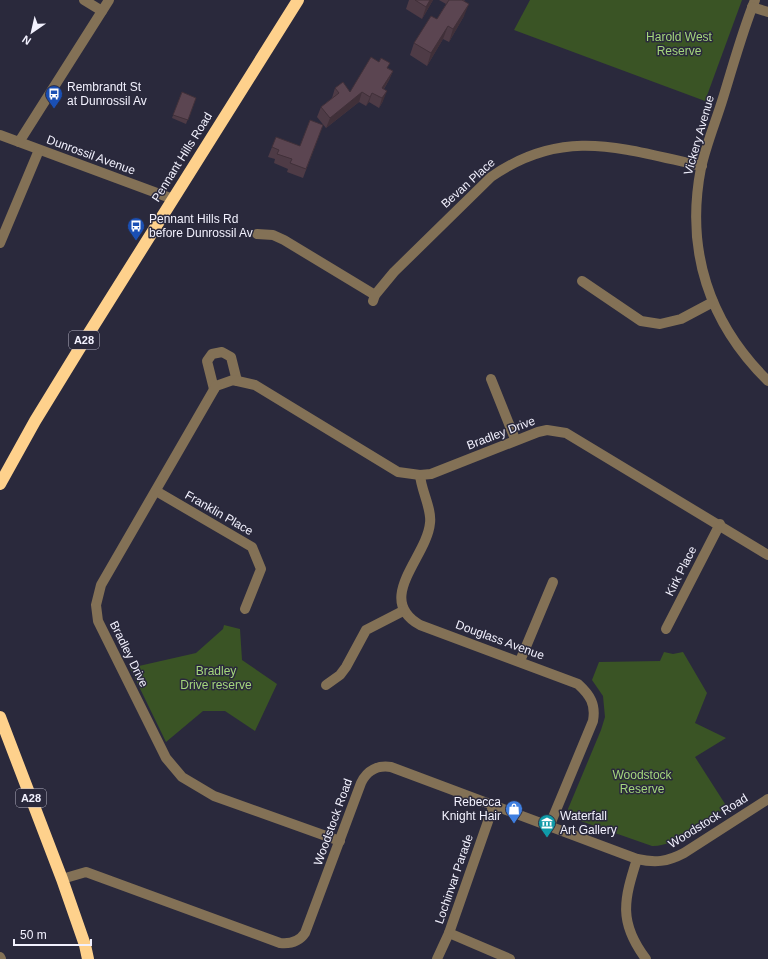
<svg xmlns="http://www.w3.org/2000/svg" width="768" height="959" viewBox="0 0 768 959" font-family="Arial,sans-serif">
	<rect width="100%" height="100%" fill="#2a293c"/>
	<!-- green -->
	<g fill="#3a5425">
		<path d="M530 0H742L705 101 514 30Z"/>
		<path d="M224 625 240 629 242 660 277 684 255 731 225 711H203L166 742 130 668 196 653 223 629Z"/>
		<path d="M664 652 673 654 683 652 707 693 695 723 726 738 695 757 727 807C706 820 676 847 652 846L572 818 568 809 601 730 605 717 603 696 592 680 599 662 660 661Z"/>
	</g>
	<g fill="none" stroke-linecap="round" stroke-linejoin="round">
		<!-- minor -->
		<g stroke="#837156" stroke-width="10">
			<path d="M84 0 102 11"/>
			<path d="M755 0C742 32 733 66 723 98 716 121 706 145 701 168 685 250 709 323 768 381"/>
			<path d="M752 7 768 12"/>
			<path d="M0 135 173 199"/>
			<path d="M19 142 109 0"/>
			<path d="M257 234 273 235 284 240 375 295"/>
			<path d="M0 243 39 150"/>
			<path d="M582 281 641 321 660 324 681 319 713 302"/>
			<path d="M373 301 375 295 394 272 491 177C564 126 623 149 702 166"/>
			<path d="M491 379 515 439"/>
			<path d="M214 389 207 361 212 354 222 352 231 357 237 381"/>
			<path d="M420 475C421 490 432 509 430 523 427 557 374 599 420 625L578 684C590 695 596 704 593 721L549 827"/>
			<path d="M156 491 252 547 261 569 245 609"/>
			<path d="M666 629 720 524"/>
			<path d="M520 661 553 582"/>
			<path d="M326 685 340 675 346 667 366 630 403 611"/>
			<path d="M340 841 214 796 182 777 166 758 98 621 96 605 101 585 216 386 233 380 255 385 398 472 420 475 431 474 538 432 547 430 566 433 768 555"/>
			<path d="M637 859C624 900 618 922 646 959"/>
			<path d="M62 879 86 872 280 943C290 944 299 942 305 933L361 783C367 770 378 765 391 767L637 859C655 863 667 862 684 853L768 799"/>
			<path d="M449 933 510 959"/>
			<path d="M0 957 1 959"/>
			<path d="M437 959 449 933 493 807"/>
		</g>
		<!-- highway -->
		<g stroke="#fed18c" stroke-width="12">
			<path d="M0 484 35 421 89 333 298 0"/>
			<path d="M0 717 62 879 85 945 88 959"/>
		</g>
	</g>
	<!-- wall -->
	<g fill="#4e3b46">
		<path d="M409 0H433L422 19 406 9Z"/>
		<path d="M439 0H465L464 1V16L449 42 443 39 427 66 410 55 414 43 437 19 446 4Z"/>
		<path d="M388 68 393 71 389 80 384 89 383 101 379 108 369 102 366 106 359 102 326 128 317 117 321 107 332 98 335 88 350 92Z"/>
		<path d="M182 92 196 98 186 124 172 118Z"/>
		<path d="M323 125 303 178 287 172 288 169 274 163 275 159 268 157 272 147 300 146Z"/>
	</g>
	<!-- shaded-wall -->
	<g fill="#403039">
		<path d="M430 0H433L422 19 426 7Z"/>
		<path d="M469 4 464 16 449 42 453 29Z"/>
		<path d="M448 26 443 39 427 66 431 53Z"/>
		<path d="M393 71 389 80 378 98 382 88Z"/>
		<path d="M387 91 383 101 379 108 382 98Z"/>
		<path d="M362 92 359 102 326 128 330 118Z"/>
		<path d="M372 93 369 102 366 106 370 97Z"/>
	</g>
	<!-- building -->
	<g fill="#5b4551" stroke="#403039">
		<path d="M415 0H430L426 7Z"/>
		<path d="M449 0H462L469 4 453 29 448 26 431 53 414 43 431 16 437 19Z"/>
		<path d="M371 57 379 62 381 58 390 63 387 68 393 71 382 88 387 91 382 98 372 93 370 97 362 92 330 118 321 107 339 93 335 88 343 82 350 92Z"/>
		<path d="M182 92 196 98 188 120 173 115Z"/>
		<path d="M310 120 323 125 306 169 290 163 292 159 277 154 279 150 272 147 276 137 300 146Z"/>
	</g>
	<!-- icons -->
	<defs>
		<g id="bus-pin" transform="scale(0.9)"><path d="M0 17L-7.5 6A9.5 9.5 0 1 1 7.5 6Z" fill="#1a4fb4" stroke="#2a293c"/><path d="M-5-6H5V4H4V6H2V4H-2V6H-4V4H-5ZM-3.5-4V0h7V-4ZM-3.5 1.2v1.5H-2V1.2ZM2 1.2v1.5H3.5V1.2Z" fill="#fff"/></g>
		<g id="shop-pin" transform="scale(0.9)"><path d="M0 17L-7.5 6A9.5 9.5 0 1 1 7.5 6Z" fill="#3f7fe0" stroke="#2a293c"/><path d="M-5-2.5h2.3a2.7 3.5 0 0 1 5.4 0H5L5.5 6h-11ZM-1.5-2.5h3a1.5 2.3 0 0 0-3 0Z" fill="#fff"/></g>
		<g id="museum-pin" transform="scale(0.9)"><path d="M0 17L-7.5 6A9.5 9.5 0 1 1 7.5 6Z" fill="#0f9aa8" stroke="#2a293c"/><path d="M0-6L6-3V-2H-6V-3ZM-5-1h2V3h-2ZM-1-1h2V3h-2ZM3-1h2V3H3ZM-6 4H6V6H-6Z" fill="#fff"/></g>
	</defs>
	<g fill-rule="evenodd">
		<use href="#bus-pin" x="54" y="94"/>
		<use href="#bus-pin" x="136" y="226"/>
		<use href="#shop-pin" x="514" y="809"/>
		<use href="#museum-pin" x="547" y="823"/>
	</g>
	<g text-anchor="middle" dominant-baseline="central" stroke-width="3" stroke-linejoin="round" paint-order="stroke">
		<!-- shield labels -->
		<g fill="#2a293c" stroke="#b6b5c4" stroke-width="1">
			<rect x="69" y="331" width="30" height="18" rx="3"/>
			<rect x="16" y="789" width="30" height="18" rx="3"/>
		</g>
		<g font-size="11" font-weight="bold" fill="#f2f1fe">
			<text x="84" y="340">A28</text>
			<text x="31" y="798">A28</text>
		</g>
		<!-- park labels -->
		<g font-size="12" fill="#a4d67c" stroke="#2a293c">
			<text x="679" y="37">Harold West<tspan x="679" dy="14">Reserve</tspan></text>
			<text x="216" y="671">Bradley<tspan x="216" dy="14">Drive reserve</tspan></text>
			<text x="642" y="775">Woodstock<tspan x="642" dy="14">Reserve</tspan></text>
		</g>
		<!-- poi labels -->
		<g font-size="12" fill="#f2f1fe" stroke="#2a293c" text-anchor="start">
			<text x="67" y="87">Rembrandt St<tspan x="67" dy="14">at Dunrossil Av</tspan></text>
			<text x="149" y="219">Pennant Hills Rd<tspan x="149" dy="14">before Dunrossil Av</tspan></text>
			<text x="501" y="802" text-anchor="end">Rebecca<tspan x="501" dy="14">Knight Hair</tspan></text>
			<text x="560" y="816">Waterfall<tspan x="560" dy="14">Art Gallery</tspan></text>
		</g>
		<!-- street labels -->
		<g font-size="12" fill="#f2f1fe" stroke="#2a293c">
			<text transform="translate(699 135) rotate(-74)">Vickery Avenue</text>
			<text transform="translate(91 155) rotate(20)">Dunrossil Avenue</text>
			<text transform="translate(182 157) rotate(-58)">Pennant Hills Road</text>
			<text transform="translate(468 183) rotate(-42)">Bevan Place</text>
			<text transform="translate(501 433) rotate(-21)">Bradley Drive</text>
			<text transform="translate(219 513) rotate(30)">Franklin Place</text>
			<text transform="translate(681 571) rotate(-63)">Kirk Place</text>
			<text transform="translate(500 640) rotate(20)">Douglass Avenue</text>
			<text transform="translate(129 654) rotate(64)">Bradley Drive</text>
			<text transform="translate(708 821) rotate(-32)">Woodstock Road</text>
			<text transform="translate(333 822) rotate(-70)">Woodstock Road</text>
			<text transform="translate(454 879) rotate(-71)">Lochinvar Parade</text>
		</g>
	</g>
	<!-- north arrow -->
	<g transform="translate(32 32) rotate(214)" stroke="#2a293c" stroke-width="3" paint-order="stroke">
	<path d="M0-3L7 15L0 10L-7 15Z" fill="#f2f1fe"/>
	<text y="-6" font-size="11" font-weight="bold" text-anchor="middle" fill="#f2f1fe">N</text>
	</g>
	<!-- scale -->
	<path d="M14 939v6h77v-6" fill="none" stroke="#f2f1fe" stroke-width="2"/>
	<text x="20" y="939" font-size="12" fill="#f2f1fe" stroke="#2a293c" stroke-width="3" paint-order="stroke">50 m</text>
</svg>
